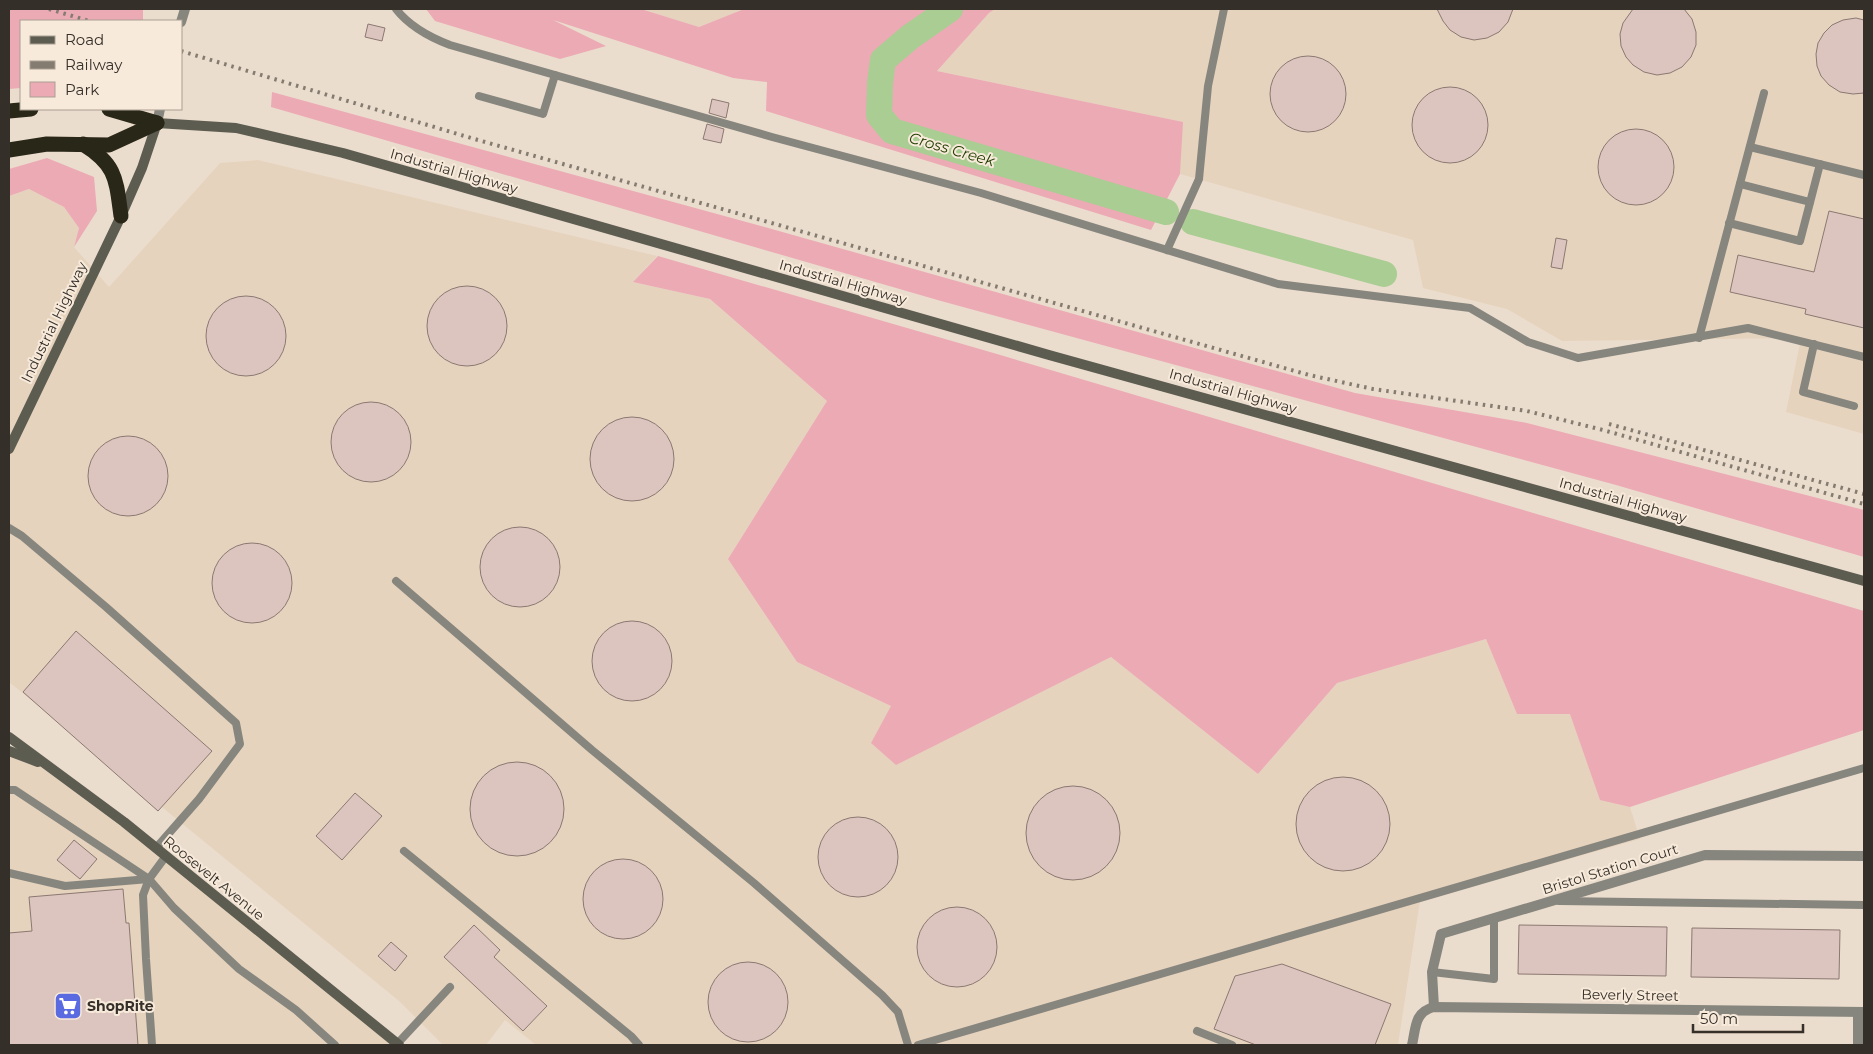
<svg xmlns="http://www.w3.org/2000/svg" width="1873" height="1054" viewBox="0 0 1873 1054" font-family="Montserrat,sans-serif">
	<rect width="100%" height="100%" fill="#ebddcd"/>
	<!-- built -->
	<g fill="#e6d3bd">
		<path d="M641 9H744L699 27Z"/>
		<path d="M995 9H1864V434L1786 412 1801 338 1562 341 1507 309 1423 288 1413 240 1180 174 1182 122 937 71 989 13Z"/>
		<path d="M258 160 657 256 633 282 710 299 827 401 728 559 797 662 891 706 896 764 1111 657 1258 774 1337 683 1486 639 1517 714 1570 713 1600 799 1630 807 1640 839 1420 901 1398 1045H536L505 1020 486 1045H443L399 1001 9 682V196L29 189 64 207 79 228 74 247 109 287 220 163Z"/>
		<path d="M9 751 53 768 399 1045H9Z"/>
	</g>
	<!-- green -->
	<g fill="#ecaab5">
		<path d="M9 9H143V20L21 21V88L9 89Z"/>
		<path d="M426 9H641L699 27 744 9H995L989 13 937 71 1183 122 1180 174 1151 230 766 111 767 82 733 78 553 20 606 46 560 59 435 21Z"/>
		<path d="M272 92 761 226 1355 393 1527 423 1864 510V557L1616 485 941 301 271 107Z"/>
		<path d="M47 158 94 177 97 211 74 247 79 228 64 207 29 189 9 196V169Z"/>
		<path d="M658 256 997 354 1864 611V730L1630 807 1600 800 1570 714H1517L1486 639 1337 683 1258 774 1111 657 896 765 871 743 891 706 797 662 728 559 827 401 710 299 633 282Z"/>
	</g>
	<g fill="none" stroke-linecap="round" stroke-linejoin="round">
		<!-- river -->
		<g stroke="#a9cd92" stroke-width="26">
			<path d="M950 9 910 37 883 60 880 83 879 115 892 131 1166 212"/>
			<path d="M1193 222 1384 274"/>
		</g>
	</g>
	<!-- building -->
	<g fill="#dbc5be" stroke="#8c7872">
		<path d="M1437 9H1513L1508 22 1499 32 1487 38 1474 40 1461 37 1450 30 1443 21Z"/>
		<path d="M1633 9H1684L1692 19 1696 32V45L1691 57 1682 67 1670 73 1657 75 1644 72 1633 65 1626 57 1621 46 1620 34 1623 23Z"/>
		<path d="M1856 18 1864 20V93L1853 94 1840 92 1829 85 1821 76 1817 66 1816 54 1818 43 1824 33 1832 25 1843 20Z"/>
		<path d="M368 24 385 28 382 41 365 37Z"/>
		<circle cx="1308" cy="94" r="38"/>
		<circle cx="1450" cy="125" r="38"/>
		<path d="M712 99 729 103 726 118 709 113Z"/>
		<path d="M707 124 724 129 721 143 703 139Z"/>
		<circle cx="1636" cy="167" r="38"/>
		<path d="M1829 211 1864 219V328L1805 314 1806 309 1730 292 1738 255 1814 272Z"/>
		<path d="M1556 238 1567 240 1562 269 1551 267Z"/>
		<circle cx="467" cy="326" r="40"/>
		<circle cx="246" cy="336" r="40"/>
		<circle cx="371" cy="442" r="40"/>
		<circle cx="632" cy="459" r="42"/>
		<circle cx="128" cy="476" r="40"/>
		<circle cx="520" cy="567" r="40"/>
		<circle cx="252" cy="583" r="40"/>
		<circle cx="632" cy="661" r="40"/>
		<path d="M76 631 212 751 158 811 23 692Z"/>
		<circle cx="517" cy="809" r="47"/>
		<circle cx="1343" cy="824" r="47"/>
		<circle cx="1073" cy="833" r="47"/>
		<path d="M355 793 382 816 342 860 316 836Z"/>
		<circle cx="858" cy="857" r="40"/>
		<path d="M74 840 97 859 80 879 57 860Z"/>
		<circle cx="623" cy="899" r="40"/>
		<path d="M123 889 126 923H129L138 1045H9V933L32 931 29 897Z"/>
		<circle cx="957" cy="947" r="40"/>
		<path d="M474 925 500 950 494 957 547 1006 523 1031 444 957Z"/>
		<path d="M1519 925 1667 927 1666 976 1518 974Z"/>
		<path d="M1692 928 1840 930 1839 979 1691 977Z"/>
		<path d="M391 942 407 956 395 971 378 956Z"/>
		<circle cx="748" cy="1002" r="40"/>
		<path d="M1282 964 1391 1004 1375 1045H1256L1214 1029 1235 976Z"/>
	</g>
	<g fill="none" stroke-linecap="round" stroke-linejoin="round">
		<!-- lane -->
		<g stroke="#87867e" stroke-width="8">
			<path d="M396 9C410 27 429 37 450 45L772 137 981 193 1278 284 1470 308 1528 342 1578 358 1748 328 1864 357"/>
			<path d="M479 96 543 114 555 75"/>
			<path d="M1750 147 1864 175"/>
			<path d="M1740 184 1810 202"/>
			<path d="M1729 223 1800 241 1820 164"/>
			<path d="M1167 250 1199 179 1208 86 1224 9"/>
			<path d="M1699 338 1764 93"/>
			<path d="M1814 344 1803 392 1854 406"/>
			<path d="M9 528 22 536 106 607 236 723 240 744 199 799 156 848"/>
			<path d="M396 581 592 750 754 883 882 995 898 1012 908 1045"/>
			<path d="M9 790H15L149 879 65 886 9 873"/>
			<path d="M404 851 631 1036 639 1045"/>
			<path d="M149 879 174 908 239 969 296 1010 335 1045"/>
			<path d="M1559 901 1864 905"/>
			<path d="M1432 972 1494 979V918"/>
			<path d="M1197 1031 1232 1045"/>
			<path d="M397 1044 450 987"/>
			<path d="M152 1045 146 959 143 895 149 879 166 856"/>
			<path d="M918 1045 1864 768"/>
		</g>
		<!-- street -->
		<g stroke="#87867e" stroke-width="10">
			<path d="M181 22 185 9"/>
			<path d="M157 123 160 109"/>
			<path d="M1434 1007 1432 972 1441 934 1705 855 1864 856"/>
			<path d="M1412 1045C1416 1028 1414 1012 1434 1007L1864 1012"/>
			<path d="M1858 1045V1012"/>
		</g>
		<!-- secondary -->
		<g stroke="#5d5c51" stroke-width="10">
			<path d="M9 449 121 216 142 168 157 123 236 128 343 153 1049 355 1864 581"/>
			<path d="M9 737 124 822 399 1045"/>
			<path d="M9 751 38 762"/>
		</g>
		<!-- highway -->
		<g stroke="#292718" stroke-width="15">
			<path d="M109 109 157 123"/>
			<path d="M9 111 31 109"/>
			<path d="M83 144C117 165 116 180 121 216"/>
			<path d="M9 150 47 144 109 145 157 123"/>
		</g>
		<!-- rail -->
		<g stroke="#857c71" stroke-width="4" stroke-dasharray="2.5 5" stroke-linecap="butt">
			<path d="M49 9 89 21"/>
			<path d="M181 51 471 138 1309 375 1373 389 1527 411 1603 430 1864 504"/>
			<path d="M1609 424 1864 494"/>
		</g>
	</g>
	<!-- icons -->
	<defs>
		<g id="supermarket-square" transform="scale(1.4375)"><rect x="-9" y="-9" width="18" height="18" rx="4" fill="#5a6ae1" stroke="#f8eada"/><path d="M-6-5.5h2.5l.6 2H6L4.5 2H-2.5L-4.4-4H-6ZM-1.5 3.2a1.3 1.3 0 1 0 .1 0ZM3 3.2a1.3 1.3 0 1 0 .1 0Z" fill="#fff"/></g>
	</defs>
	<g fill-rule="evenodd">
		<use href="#supermarket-square" x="68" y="1006"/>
	</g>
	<g text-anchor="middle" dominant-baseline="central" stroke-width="4" stroke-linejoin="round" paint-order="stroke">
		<!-- street labels -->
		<g font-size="14" fill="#342f29" stroke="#f8eada">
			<text transform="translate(454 171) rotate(16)">Industrial Highway</text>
			<text transform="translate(843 282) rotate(16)">Industrial Highway</text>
			<text transform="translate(54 322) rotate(-64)">Industrial Highway</text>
			<text transform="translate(1233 391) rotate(16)">Industrial Highway</text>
			<text transform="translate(1623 500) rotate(16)">Industrial Highway</text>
			<text transform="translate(1610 869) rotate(-17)">Bristol Station Court</text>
			<text transform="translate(214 878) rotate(39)">Roosevelt Avenue</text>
			<text transform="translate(1630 995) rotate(1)">Beverly Street</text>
		</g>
		<!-- poi labels -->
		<g font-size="14" font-weight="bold" fill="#342f29" stroke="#f8eada" text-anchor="start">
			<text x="87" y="1006">ShopRite</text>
		</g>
		<!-- water labels -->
		<g font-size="15" font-style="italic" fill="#203f00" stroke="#f8eada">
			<text transform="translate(952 149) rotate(16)">Cross Creek</text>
		</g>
	</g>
	<!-- border -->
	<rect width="1873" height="1054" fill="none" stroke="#342f29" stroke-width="20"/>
	<!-- legend -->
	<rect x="20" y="20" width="162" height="90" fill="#f8eada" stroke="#aa9f93"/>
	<rect x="30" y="36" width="25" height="8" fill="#5d5c51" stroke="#aa9f93"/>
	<text x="65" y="45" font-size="15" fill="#342f29">Road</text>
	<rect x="30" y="61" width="25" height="8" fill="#857c71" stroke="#aa9f93"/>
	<text x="65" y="70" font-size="15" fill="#342f29">Railway</text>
	<rect x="30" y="82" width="25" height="15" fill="#ecaab5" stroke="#aa9f93"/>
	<text x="65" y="95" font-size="15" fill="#342f29">Park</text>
	<!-- scale -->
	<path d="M1693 1024v8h110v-8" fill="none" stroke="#342f29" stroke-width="2.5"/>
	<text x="1700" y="1024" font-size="15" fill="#342f29" stroke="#f8eada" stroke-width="4" paint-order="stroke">50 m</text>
</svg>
